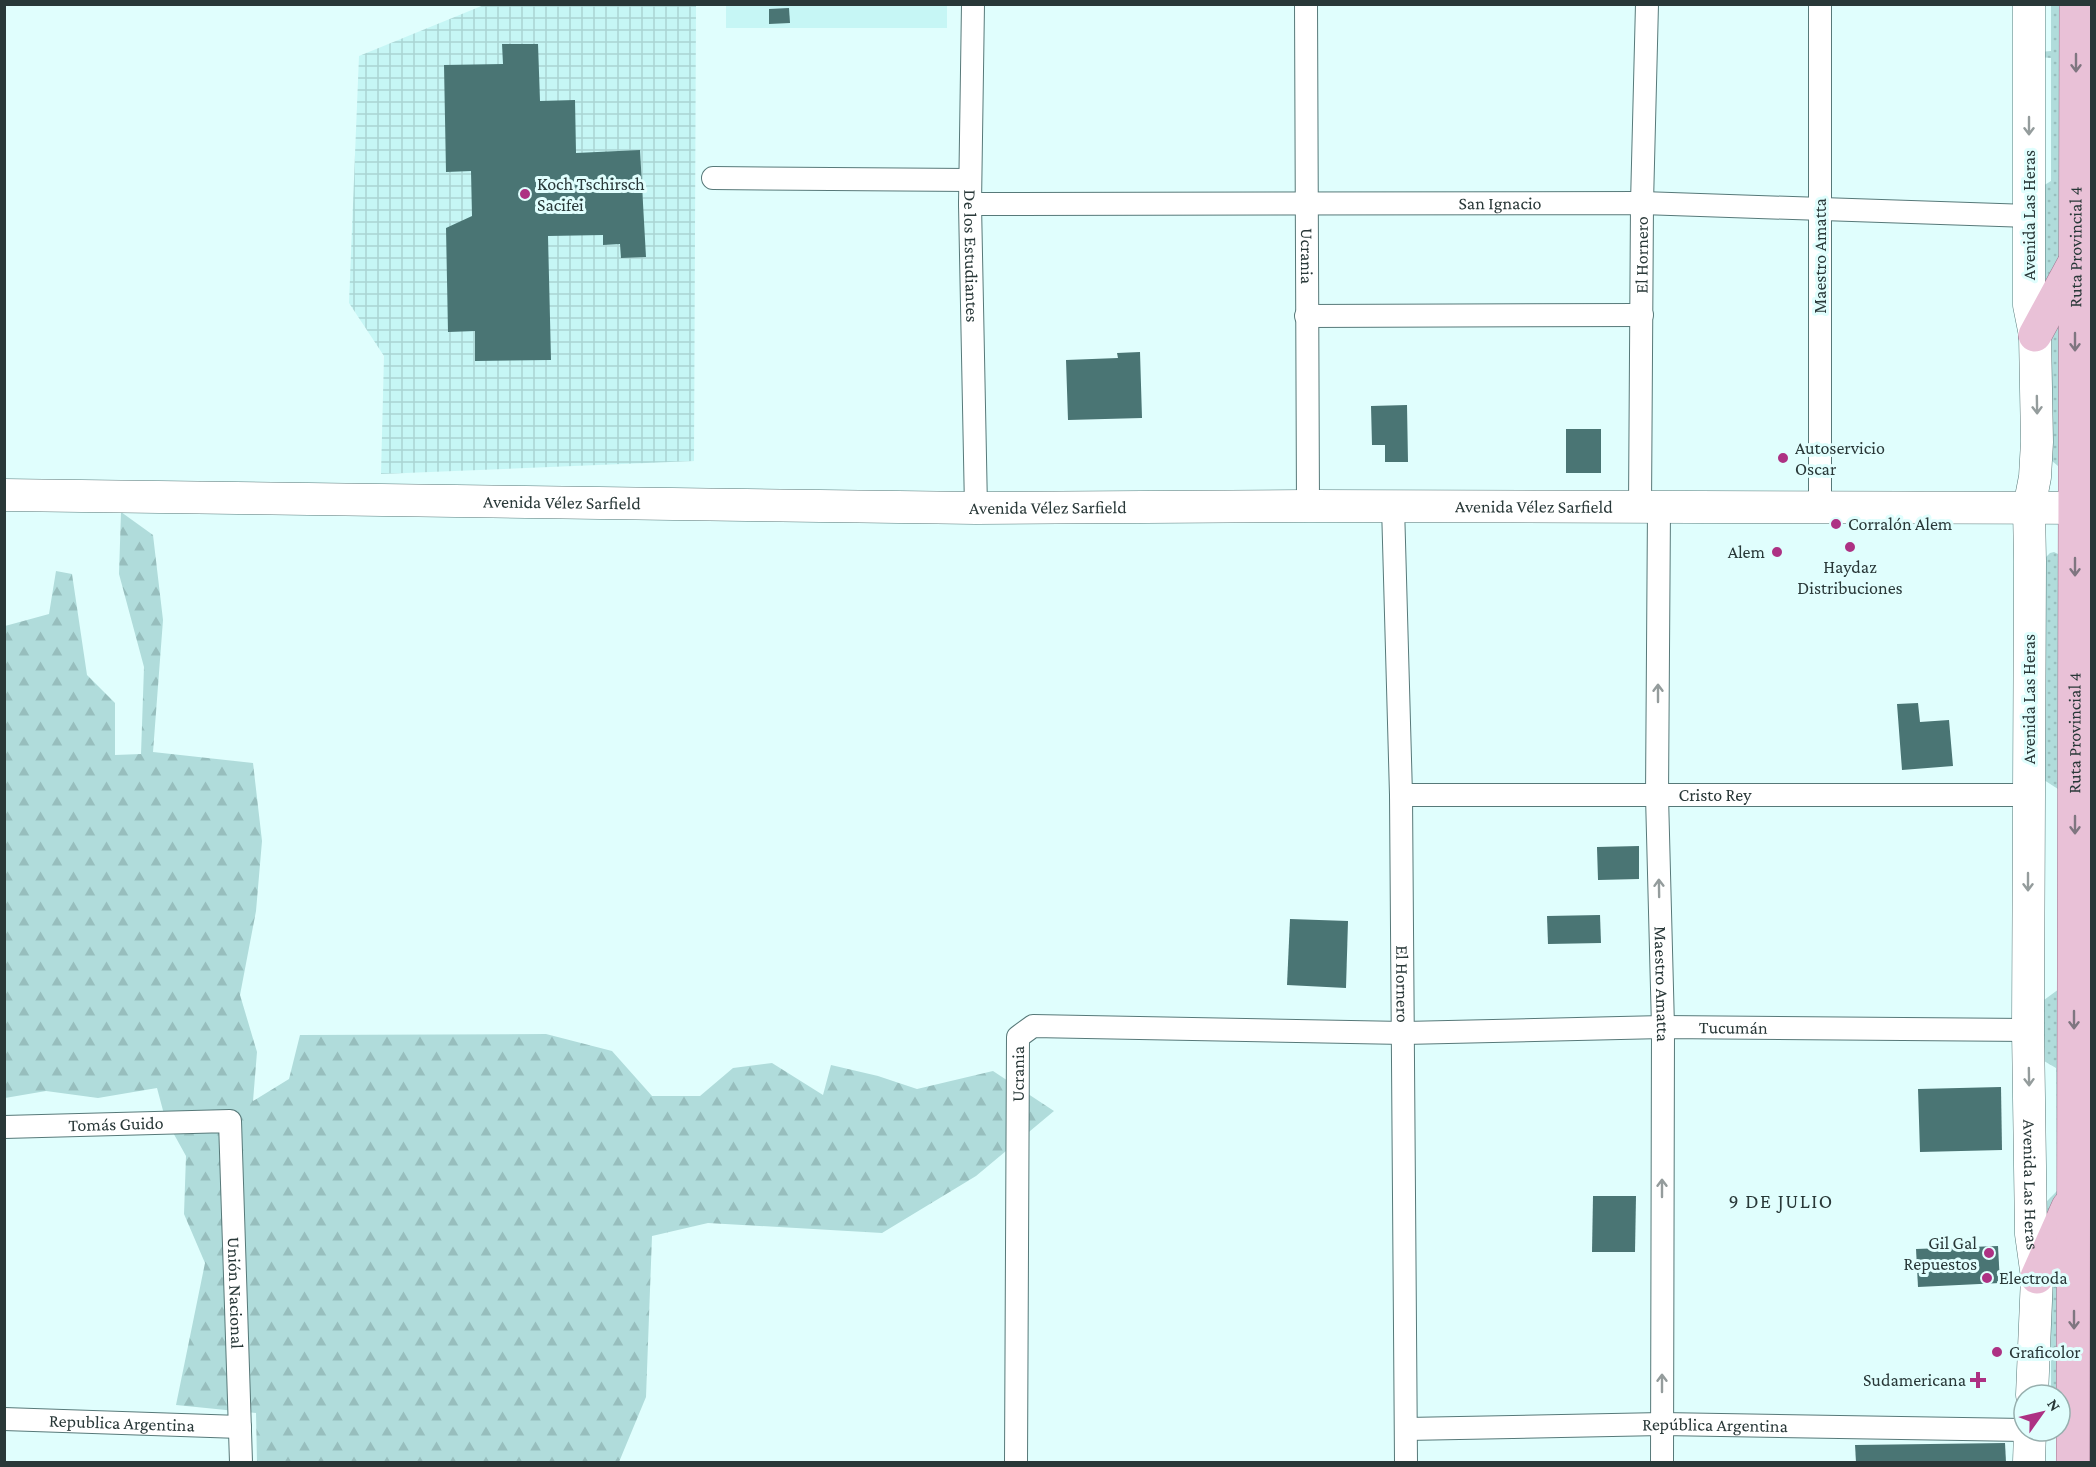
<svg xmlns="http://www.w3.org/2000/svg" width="2096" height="1467" viewBox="0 0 2096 1467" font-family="'Crimson Pro',serif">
	<defs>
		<pattern id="industrial-grid" width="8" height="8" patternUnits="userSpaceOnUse" patternTransform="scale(1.5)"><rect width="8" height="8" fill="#c6f6f5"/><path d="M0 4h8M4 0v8" fill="none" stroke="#aad4d3"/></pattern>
		<pattern id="green-dots" width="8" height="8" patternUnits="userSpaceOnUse" patternTransform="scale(1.5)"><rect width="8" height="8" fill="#b0dcdb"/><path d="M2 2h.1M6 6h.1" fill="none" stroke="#97bebd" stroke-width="1.8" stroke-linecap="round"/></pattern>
		<pattern id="forest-firs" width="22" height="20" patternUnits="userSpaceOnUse" patternTransform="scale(1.5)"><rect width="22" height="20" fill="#b0dcdb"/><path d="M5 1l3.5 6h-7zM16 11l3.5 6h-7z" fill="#97bebd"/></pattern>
	</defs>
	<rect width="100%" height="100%" fill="#e0fefd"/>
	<!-- built -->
	<rect fill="#c6f6f5" x="726" y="5" width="221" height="23"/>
	<!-- industrial -->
	<path fill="url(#industrial-grid)" d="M484 5H696L694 461 381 474 384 356 349 303 359 56Z"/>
	<!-- green -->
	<g fill="url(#green-dots)">
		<path d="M2051 5H2068L2069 255 2045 303 2038 189 2051 181V58L2039 57V52L2051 51Z"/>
		<path d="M2061 304 2063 464 2058 466 2052 461V334Z"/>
		<path d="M2054 552 2058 554 2066 1193 2049 1228 2043 1205 2057 1191 2056 1068 2044 1061V1000L2059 989 2058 789 2044 780V559L2050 553Z"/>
		<path d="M2060 1246V1395H2051V1273Z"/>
	</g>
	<!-- forest -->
	<path fill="url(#forest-firs)" d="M121 512 153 535 163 620 153 752 253 763 262 841 256 911 240 995 257 1052 253 1101 289 1079 300 1035 546 1034 612 1051 652 1096H700L733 1068 772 1063 823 1095 831 1065 878 1076 917 1089 993 1071 1054 1111 976 1176 882 1233 708 1223 652 1236 646 1397 619 1462H257L256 1413 176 1405 205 1263 184 1214 186 1156 165 1118 157 1088 98 1098 46 1091 5 1098V626L49 614 56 571 72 574 87 675 115 703V755L141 754 144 667 119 574Z"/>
	<!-- building -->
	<g fill="#4a7574">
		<path d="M789 8 790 23 769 24V9Z"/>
		<path d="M502 44H538L540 101 575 100 576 153 640 150 646 257 621 258 620 244 603 245V235L548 236 551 360 475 361V331L448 332 446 228 472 216 471 171 446 172 444 65 503 64Z"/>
		<path d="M1140 352 1142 418 1068 420 1066 360 1118 358 1117 353Z"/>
		<path d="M1407 405 1408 462H1385V445H1372L1371 406Z"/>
		<rect x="1566" y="429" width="35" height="44"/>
		<path d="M1918 703 1920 722 1949 720 1953 766 1902 770 1897 704Z"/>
		<path d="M1639 846V879L1598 880 1597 847Z"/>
		<path d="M1600 915 1601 943 1548 944 1547 916Z"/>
		<path d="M1290 919 1348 921 1346 988 1287 985Z"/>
		<path d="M2001 1087 2002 1150 1920 1152 1918 1089Z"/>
		<path d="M1593 1196H1636L1635 1252H1592Z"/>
		<path d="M1998 1246 2000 1283 1918 1287 1916 1249Z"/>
		<path d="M2005 1443 2006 1462H1856L1855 1445Z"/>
	</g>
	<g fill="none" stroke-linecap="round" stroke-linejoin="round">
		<!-- minor casing -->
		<g stroke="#577979" stroke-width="24">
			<g id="minor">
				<path id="s1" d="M973 4 970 204 976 508"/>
				<path id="s2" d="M1306 4 1308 506"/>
				<path d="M713 178 970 180"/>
				<path id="s3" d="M970 204 1642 203 2029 216"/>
				<path d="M1306 316 1642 315"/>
				<path id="s4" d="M1393 506 1401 795 1406 1462"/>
				<path id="s5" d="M1640 507 1642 203 1647 4"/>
				<path id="s6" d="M1659 507 1657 796 1663 1027 1662 1462"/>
				<path d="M1820 507V4"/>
				<path id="s7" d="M1401 795H2028"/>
				<path id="s8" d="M4 1127 230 1121 241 1462"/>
				<path id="s9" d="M4 1419 240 1427"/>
				<path id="s10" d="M1406 1429 1662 1424 2024 1430"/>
				<path id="s11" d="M1016 1462 1018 1037 1033 1026 1404 1033 1663 1027 2028 1030"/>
			</g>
		</g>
		<!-- secondary casing -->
		<g stroke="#577979" stroke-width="33">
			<g id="secondary">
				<path id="s12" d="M2029 4V305L2035 335 2037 442 2035 477 2029 508 2030 561 2028 1030 2031 1234 2037 1277 2032 1395"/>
				<path id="s13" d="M4 495 976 508 1308 506 2092 508"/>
				<path d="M2029 1462 2030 1431"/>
			</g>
		</g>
		<!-- primary casing -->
		<g stroke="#9c768e" stroke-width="34">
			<g id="primary">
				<path d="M2035 335 2073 265"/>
				<path d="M2037 1277 2068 1207"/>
				<path id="s14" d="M2073 1462 2076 4"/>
			</g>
		</g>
		<!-- minor -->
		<use href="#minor" stroke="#fff" stroke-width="22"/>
		<!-- secondary -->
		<use href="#secondary" stroke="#fff" stroke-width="32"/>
		<!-- primary -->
		<use href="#primary" stroke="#e9c1d7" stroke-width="33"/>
	</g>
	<!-- one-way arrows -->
	<defs><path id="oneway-shaft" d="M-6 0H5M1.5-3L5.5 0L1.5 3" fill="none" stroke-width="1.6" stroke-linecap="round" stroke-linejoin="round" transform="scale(1.5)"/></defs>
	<g stroke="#7f7680">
		<use href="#oneway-shaft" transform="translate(2076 63) rotate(90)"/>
		<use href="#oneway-shaft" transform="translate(2075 342) rotate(90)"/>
		<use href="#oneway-shaft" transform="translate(2075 567) rotate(90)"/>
		<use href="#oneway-shaft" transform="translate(2075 825) rotate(90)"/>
		<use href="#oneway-shaft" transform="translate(2074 1020) rotate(90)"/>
		<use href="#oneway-shaft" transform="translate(2074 1320) rotate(90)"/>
	</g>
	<g stroke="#949c9c">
		<use href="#oneway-shaft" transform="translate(2029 126) rotate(90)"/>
		<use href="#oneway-shaft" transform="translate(2037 405) rotate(89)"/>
		<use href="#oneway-shaft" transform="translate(1658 693) rotate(-90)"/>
		<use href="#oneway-shaft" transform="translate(2028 882) rotate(90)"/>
		<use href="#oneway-shaft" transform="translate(1659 888) rotate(-91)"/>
		<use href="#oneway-shaft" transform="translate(2029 1077) rotate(89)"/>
		<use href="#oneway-shaft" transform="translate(1662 1188) rotate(-90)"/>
		<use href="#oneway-shaft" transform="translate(1662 1383) rotate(-90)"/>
	</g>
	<!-- markers -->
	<g fill="#ad3183" stroke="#e0fefd" stroke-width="2">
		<circle cx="525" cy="194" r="6"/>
		<circle cx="1783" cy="458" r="6"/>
		<circle cx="1836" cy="524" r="6"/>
		<circle cx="1850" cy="547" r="6"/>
		<circle cx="1777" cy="552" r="6"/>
		<circle cx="1989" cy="1253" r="6"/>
		<circle cx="1987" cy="1278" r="6"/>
		<circle cx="1997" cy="1352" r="6"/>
		<path d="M1975 1371h6v6h6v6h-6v6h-6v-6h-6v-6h6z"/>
	</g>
	<g text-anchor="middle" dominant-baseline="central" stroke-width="6" stroke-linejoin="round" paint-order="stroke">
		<!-- poi labels -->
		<g font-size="18" fill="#293838" stroke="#e0fefd" text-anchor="start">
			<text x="537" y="184">Koch Tschirsch<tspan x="537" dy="21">Sacifei</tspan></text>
			<text x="1795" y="448">Autoservicio<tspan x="1795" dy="21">Oscar</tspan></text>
			<text x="1848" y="524">Corralón Alem</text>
			<text x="1765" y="552" text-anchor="end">Alem</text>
			<text x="1850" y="567" text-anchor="middle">Haydaz<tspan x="1850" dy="21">Distribuciones</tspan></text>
			<text x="1977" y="1243" text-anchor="end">Gil Gal<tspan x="1977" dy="21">Repuestos</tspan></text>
			<text x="1999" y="1278">Electroda</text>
			<text x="2009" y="1352">Graficolor</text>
			<text x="1966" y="1380" text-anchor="end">Sudamericana</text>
		</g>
		<!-- street labels -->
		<g font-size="18" fill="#293838" stroke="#e0fefd">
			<text stroke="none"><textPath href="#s3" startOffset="530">San Ignacio</textPath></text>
			<text transform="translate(2029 215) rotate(-90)">Avenida Las Heras</text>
			<text stroke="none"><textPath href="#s14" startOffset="1215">Ruta Provincial 4</textPath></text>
			<text stroke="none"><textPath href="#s2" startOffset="252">Ucrania</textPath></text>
			<text stroke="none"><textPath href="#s1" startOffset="252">De los Estudiantes</textPath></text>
			<text stroke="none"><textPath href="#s5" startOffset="252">El Hornero</textPath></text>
			<text transform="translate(1820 256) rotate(-90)">Maestro Amatta</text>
			<text stroke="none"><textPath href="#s13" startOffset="558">Avenida Vélez Sarfield</textPath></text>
			<text stroke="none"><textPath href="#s13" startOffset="1044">Avenida Vélez Sarfield</textPath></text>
			<text stroke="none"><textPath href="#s13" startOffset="1530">Avenida Vélez Sarfield</textPath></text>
			<text transform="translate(2029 699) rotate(-90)">Avenida Las Heras</text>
			<text stroke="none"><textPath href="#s14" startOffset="729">Ruta Provincial 4</textPath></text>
			<text stroke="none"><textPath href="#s7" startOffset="314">Cristo Rey</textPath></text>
			<text stroke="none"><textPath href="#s4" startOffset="478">El Hornero</textPath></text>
			<text stroke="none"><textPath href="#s6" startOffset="477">Maestro Amatta</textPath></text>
			<text stroke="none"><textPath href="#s11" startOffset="1144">Tucumán</textPath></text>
			<text stroke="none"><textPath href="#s11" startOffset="388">Ucrania</textPath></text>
			<text stroke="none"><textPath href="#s8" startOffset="112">Tomás Guido</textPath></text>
			<text stroke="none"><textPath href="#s12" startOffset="1182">Avenida Las Heras</textPath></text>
			<text stroke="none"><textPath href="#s8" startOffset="398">Unión Nacional</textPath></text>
			<text stroke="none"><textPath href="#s9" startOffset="118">Republica Argentina</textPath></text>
			<text stroke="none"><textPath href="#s10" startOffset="309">República Argentina</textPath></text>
		</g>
		<!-- neighbourhood labels -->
		<g font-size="20" letter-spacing="1.5" fill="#293838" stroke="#e0fefd">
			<text x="1781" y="1201">9 DE JULIO</text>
		</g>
	</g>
	<!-- border -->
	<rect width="2096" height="1467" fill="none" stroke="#293838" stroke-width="12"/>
	<!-- north arrow -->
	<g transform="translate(2042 1413) rotate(56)"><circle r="28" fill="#e0fefd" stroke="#97afae" stroke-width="1.5"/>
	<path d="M0-4.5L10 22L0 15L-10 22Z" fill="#ad3183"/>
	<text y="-9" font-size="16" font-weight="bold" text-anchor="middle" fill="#293838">N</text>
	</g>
</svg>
